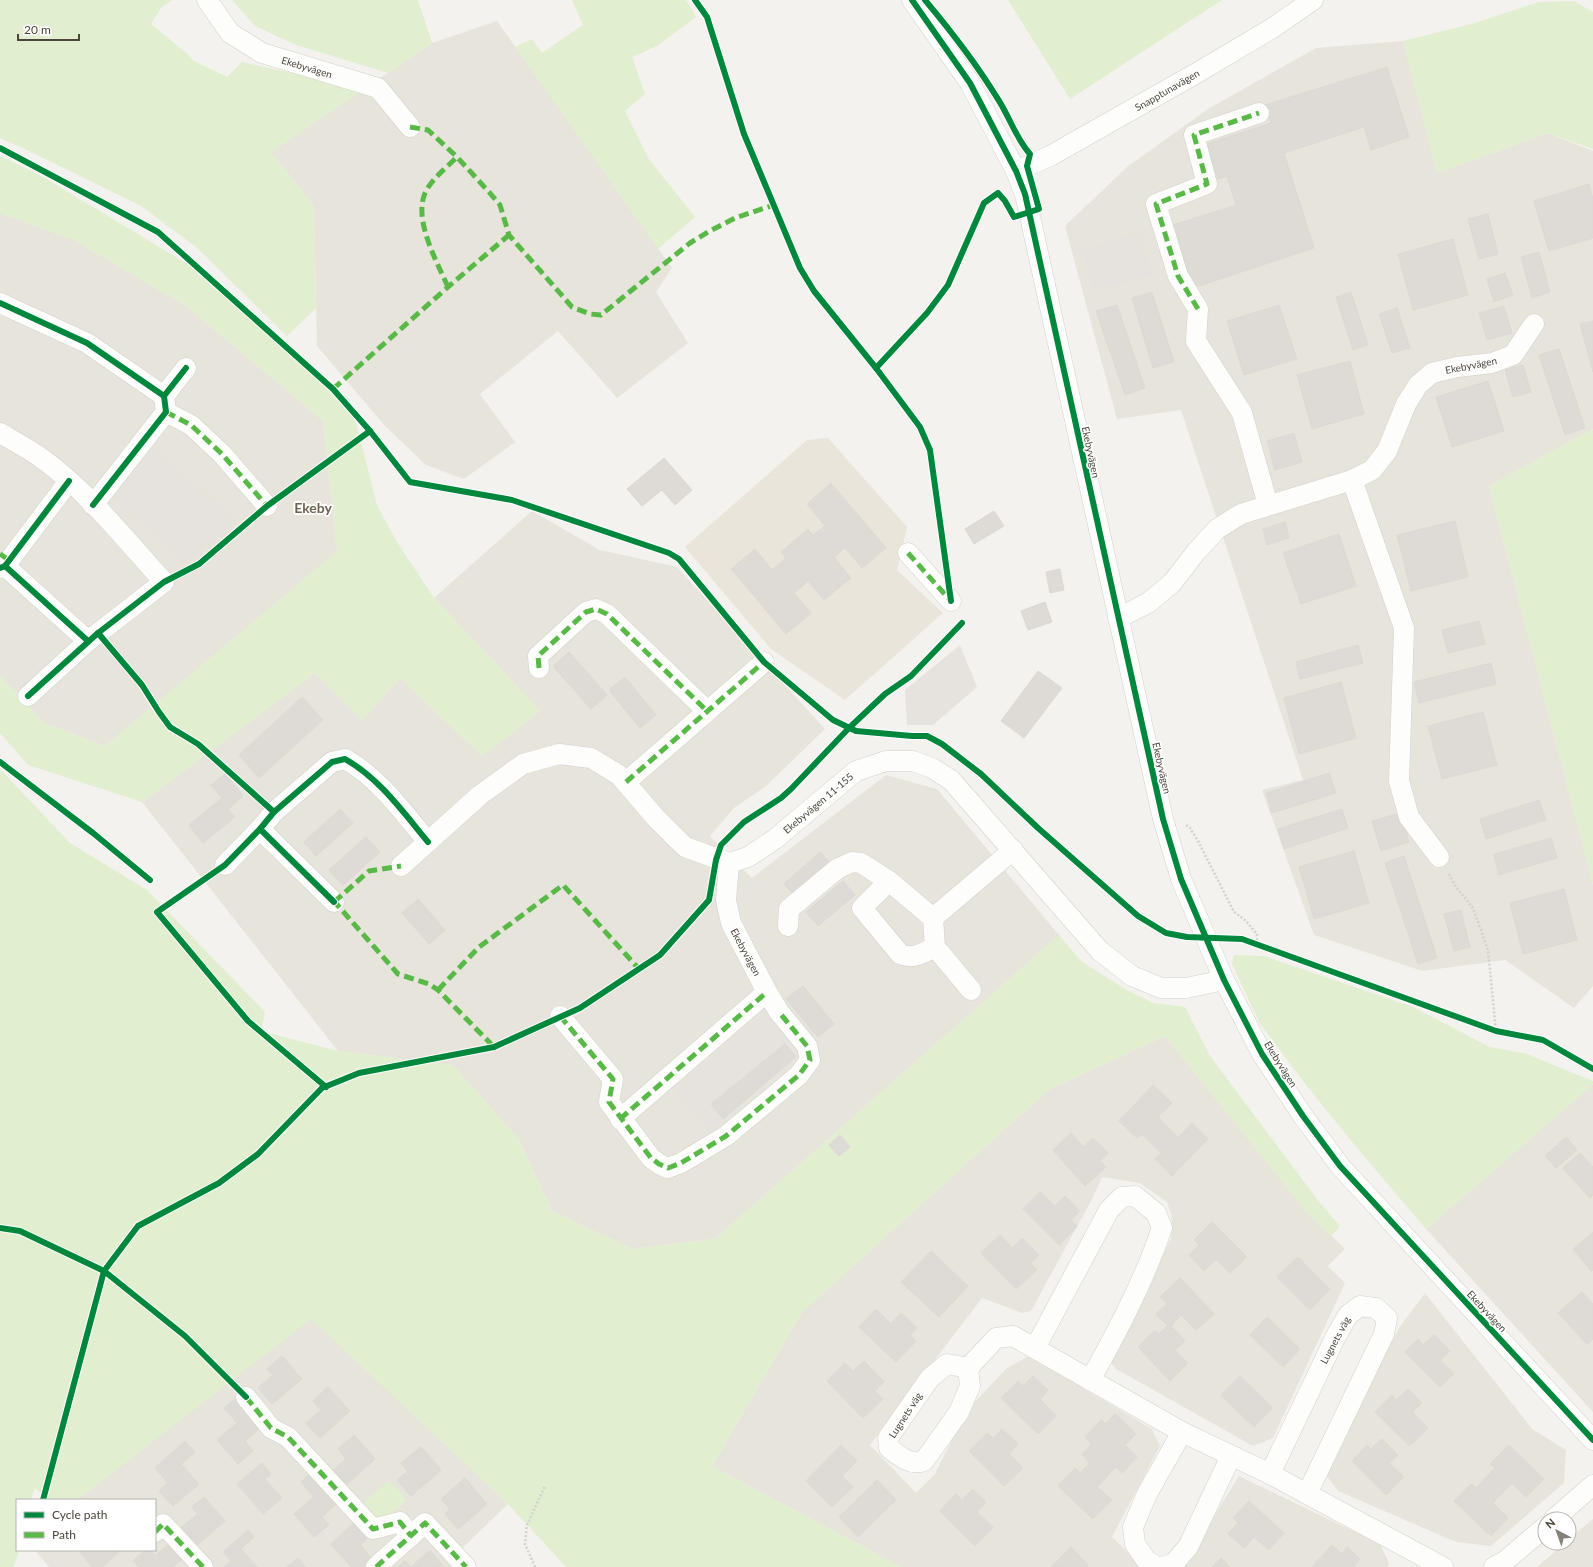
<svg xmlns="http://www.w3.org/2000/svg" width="1593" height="1567" viewBox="0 0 1593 1567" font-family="Lato,sans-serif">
	<rect width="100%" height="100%" fill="#f4f2ee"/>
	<!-- residential -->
	<g fill="#e7e4dc">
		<path d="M497 21 672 268 656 292 688 343 617 398 558 331 480 394 515 442 464 479 426 465 385 426 317 346 314 206 271 152 432 43Z"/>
		<path d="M1403 41 1437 173 1548 133 1593 151V429L1489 486 1593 885V986L1574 1008 1505 960 1422 971 1314 935 1262 790 1303 780 1181 410 1117 419 1065 226 1127 167 1208 109 1316 48Z"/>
		<path d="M0 213 74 240 186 306 323 421 337 552 105 746 44 723 0 676Z"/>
		<path d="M532 511 600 550 677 567 825 729 766 786 734 808 710 836 752 878 886 775 937 789 1059 935 715 1239 632 1249 552 1211 519 1140 453 1065 338 1051 142 802 315 673 362 720 400 678 482 756 540 711 434 598Z"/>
		<path d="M1165 1036 1306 1211 1345 1249 1328 1266 1345 1283 1273 1438 1253 1446 1116 1369 1110 1361 1171 1239 1172 1216 1167 1202 1140 1183 1102 1177 1092 1199 1031 1311 1022 1313 982 1298 870 1445 916 1493 935 1474 966 1411 1007 1368 1029 1356 1152 1429 1160 1446 1112 1537 1143 1567H901L712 1466 802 1312 1048 1090Z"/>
		<path d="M1593 1084V1412L1426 1229Z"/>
		<path d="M1425 1293 1532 1429 1566 1450 1564 1483 1491 1546 1456 1542 1338 1491 1324 1472 1399 1328Z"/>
		<path d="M311 1318 508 1504 451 1559 458 1567H49L37 1553 39 1550H155V1500H77Z"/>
		<path d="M1239 1476 1380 1544 1389 1563 1388 1567H1177L1193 1550Z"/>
		<path d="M1593 1519V1567H1537L1565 1543H1569V1539Z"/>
	</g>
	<!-- industrial -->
	<path fill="#e6e2de" d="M155 448 235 521 183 564 113 497Z"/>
	<!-- education -->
	<path fill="#eae5da" d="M828 438 907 527 897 570 943 613 845 700 771 649 685 547 807 440Z"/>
	<!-- green -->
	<g fill="#e1eecf">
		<path d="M0 0H172L161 8 151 24 184 51 194 61 227 77 242 62 364 89 271 152 314 206 316 308 287 336 196 247 141 206 25 149 0 138Z"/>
		<path d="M232 0H418L432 43 388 73 296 45 255 26Z"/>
		<path d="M572 0H686L696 17 657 46 632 57 645 94 625 111 648 158 695 217 658 249 515 47 532 39 542 53 583 25Z"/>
		<path d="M1008 0H1222L1070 99Z"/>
		<path d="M1574 1 1593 12V149L1548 133 1437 173 1403 41 1475 23 1539 2Z"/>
		<path d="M0 156 38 174 216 281 354 415 377 505 397 542 434 598 540 711 482 756 400 678 362 720 315 673 142 802 28 765 0 733V676L44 723 105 746 337 551 323 421 186 306 74 240 0 213Z"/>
		<path d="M1593 429V885L1489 486Z"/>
		<path d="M0 769 70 843 147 890 265 1012 261 1031 338 1051 453 1065 519 1140 552 1211 632 1249 715 1239 1059 935 1081 961 1125 989 1153 1003 1185 1007 1210 1056 1320 1203 1340 1226 1331 1236 1306 1212 1165 1036 1048 1090 802 1312 712 1466 901 1567H566L508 1504 311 1319 77 1500H49L35 1488 31 1500H17V1550H19L14 1567H0Z"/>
		<path d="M1234 955 1264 956 1413 1007 1490 1047 1527 1054 1593 1081V1084L1426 1229 1358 1149 1306 1085 1259 1022 1232 964Z"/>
		<path d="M389 1480 407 1500 392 1513 373 1519 361 1505Z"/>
	</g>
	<!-- parking -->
	<g fill="#e6e3df">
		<path d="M1141 232 1153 275 1093 292 1081 250Z"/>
		<path d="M960 645 977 687 933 725H907L905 690Z"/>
		<path d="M771 1008 794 1036 711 1104 723 1119 708 1131 674 1090Z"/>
	</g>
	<!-- building -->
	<g fill="#dedbd6" stroke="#dcd9d4">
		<path d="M1387 67 1409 137 1371 150 1364 127 1284 153 1314 248 1193 288 1173 225 1236 205 1227 176 1218 179 1206 144 1271 123 1265 105Z"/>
		<path d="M1589 184 1593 199V238L1549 251 1534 201Z"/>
		<path d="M1488 214 1498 254 1479 259 1468 219Z"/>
		<path d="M1453 239 1468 295 1413 310 1398 254Z"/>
		<path d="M1539 252 1550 292 1532 298 1521 257Z"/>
		<path d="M1505 273 1513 295 1494 302 1487 279Z"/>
		<path d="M1152 292 1174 362 1153 368 1132 298Z"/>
		<path d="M1351 292 1368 345 1353 350 1336 297Z"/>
		<path d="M1117 305 1145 388 1125 395 1096 311Z"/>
		<path d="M1279 305 1297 359 1244 375 1227 321Z"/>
		<path d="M1504 306 1512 333 1487 340 1479 313Z"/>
		<path d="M1397 308 1410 348 1392 353 1379 314Z"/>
		<path d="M1593 321V372L1580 324Z"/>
		<path d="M1559 349 1585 428 1565 435 1539 355Z"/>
		<path d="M1350 361 1364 414 1312 429 1297 375Z"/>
		<path d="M1523 365 1531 392 1513 397 1505 370Z"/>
		<path d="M1488 381 1504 431 1452 447 1436 397Z"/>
		<path d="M1294 433 1302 462 1275 470 1267 441Z"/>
		<path d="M664 458 692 490 675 505 662 490 642 506 627 489Z"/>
		<path d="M831 483 886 548 862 568 845 548 834 557 851 578 824 600 808 581 794 593 811 613 786 634 731 569 755 549 772 570 786 558 781 552 808 529 813 535 825 526 807 504Z"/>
		<path d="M994 511 1004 526 974 544 965 529Z"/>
		<path d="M1455 521 1468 577 1411 591 1397 535Z"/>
		<path d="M1285 522 1289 538 1267 545 1263 529Z"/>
		<path d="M1339 534 1356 586 1301 604 1283 553Z"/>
		<path d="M1060 569 1064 590 1050 593 1046 572Z"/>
		<path d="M1045 602 1052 622 1028 630 1021 611Z"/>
		<path d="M1479 621 1485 644 1448 653 1442 630Z"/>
		<path d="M1358 645 1363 663 1300 679 1296 662Z"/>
		<path d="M569 652 607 695 591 709 553 666Z"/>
		<path d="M1491 663 1496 684 1419 703 1414 682Z"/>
		<path d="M1038 671 1062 688 1024 738 1001 721Z"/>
		<path d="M625 677 656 715 640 728 609 690Z"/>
		<path d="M1341 682 1356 738 1299 754 1284 698Z"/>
		<path d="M302 697 323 720 259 778 239 755Z"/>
		<path d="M1483 712 1497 765 1442 779 1428 726Z"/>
		<path d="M1329 773 1336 793 1272 813 1266 793Z"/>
		<path d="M225 774 243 796 228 809 235 817 203 843 189 825 222 798 211 785Z"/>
		<path d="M1539 800 1546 820 1486 839 1480 819Z"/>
		<path d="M340 809 353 823 316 856 304 842Z"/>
		<path d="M1342 809 1348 828 1284 849 1278 829Z"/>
		<path d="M1401 813 1409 842 1381 851 1372 821Z"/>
		<path d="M366 837 380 852 343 885 329 870Z"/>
		<path d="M1551 838 1557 858 1499 875 1494 854Z"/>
		<path d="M1354 851 1369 903 1314 919 1299 867Z"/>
		<path d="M820 852 834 867 798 899 784 884Z"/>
		<path d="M1404 856 1437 958 1418 964 1385 863Z"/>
		<path d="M843 881 855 895 818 926 806 912Z"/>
		<path d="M1564 889 1577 940 1523 954 1510 903Z"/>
		<path d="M418 899 445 930 429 944 402 913Z"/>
		<path d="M1461 910 1470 947 1454 951 1444 914Z"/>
		<path d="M803 986 834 1024 818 1037 786 999Z"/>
		<path d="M785 1044 796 1057 723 1119 711 1104Z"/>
		<path d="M1153 1085 1172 1103 1158 1117 1178 1138 1192 1123 1208 1139 1172 1176 1155 1159 1161 1153 1142 1134 1137 1138 1119 1121Z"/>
		<path d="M1071 1133 1083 1147 1093 1138 1108 1153 1100 1161 1106 1167 1085 1186 1053 1150Z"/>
		<path d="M840 1135 850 1147 839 1156 829 1145Z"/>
		<path d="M1566 1137 1577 1150 1556 1168 1545 1156Z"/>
		<path d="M1580 1153 1593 1167V1195L1590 1198 1563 1168Z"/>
		<path d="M1040 1192 1055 1206 1065 1196 1080 1211 1071 1220 1077 1227 1059 1245 1023 1209Z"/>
		<path d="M1212 1222 1247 1257 1230 1273 1216 1259 1204 1271 1189 1255 1199 1245 1194 1240Z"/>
		<path d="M1593 1232V1270L1591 1271 1573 1249Z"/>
		<path d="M1000 1235 1013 1248 1022 1238 1039 1255 1030 1263 1037 1270 1016 1289 981 1253Z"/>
		<path d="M931 1251 968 1286 939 1317 901 1282Z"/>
		<path d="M1298 1257 1330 1289 1310 1310 1277 1277Z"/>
		<path d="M1180 1278 1214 1314 1196 1330 1181 1315 1171 1326 1185 1341 1175 1350 1188 1363 1170 1381 1138 1347 1155 1330 1159 1334 1168 1326 1156 1314 1167 1304 1160 1297Z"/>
		<path d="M1582 1292 1593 1304V1339L1587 1344 1558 1313Z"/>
		<path d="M876 1309 891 1324 901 1313 917 1328 910 1335 916 1341 896 1362 859 1327Z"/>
		<path d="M1267 1317 1300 1349 1283 1367 1250 1335Z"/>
		<path d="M1434 1335 1450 1351 1440 1360 1454 1374 1440 1387 1405 1352 1418 1339 1423 1345Z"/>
		<path d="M282 1356 302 1379 272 1404 258 1388 273 1375 267 1369Z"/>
		<path d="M864 1361 884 1382 875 1391 883 1399 863 1418 827 1381 845 1363 853 1371Z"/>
		<path d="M1033 1376 1048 1390 1040 1399 1056 1416 1038 1434 1001 1398 1018 1381 1023 1386Z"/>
		<path d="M1240 1376 1273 1408 1254 1427 1221 1395Z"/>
		<path d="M328 1387 350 1411 320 1438 306 1423 321 1410 313 1401Z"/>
		<path d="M1408 1389 1422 1403 1412 1412 1428 1428 1410 1446 1375 1412 1392 1395 1397 1400Z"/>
		<path d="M235 1399 260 1428 245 1441 253 1451 238 1464 217 1440 237 1423 224 1408Z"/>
		<path d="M1115 1414 1136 1434 1125 1445 1137 1457 1122 1473 1116 1467 1097 1487 1112 1500 1093 1519 1058 1486 1075 1468 1080 1473 1090 1463 1082 1454 1092 1444 1085 1437 1101 1420 1106 1424Z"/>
		<path d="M1002 1429 1018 1444 1009 1454 1023 1468 1004 1486 969 1451 987 1433 993 1438Z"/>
		<path d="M354 1435 375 1459 345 1486 332 1471 346 1459 338 1449Z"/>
		<path d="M1382 1439 1398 1455 1389 1463 1404 1477 1386 1495 1352 1461 1367 1445 1371 1449Z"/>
		<path d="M185 1441 195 1452 181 1464 199 1484 173 1506 159 1491 168 1483 155 1468Z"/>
		<path d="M841 1445 857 1461 842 1476 853 1487 832 1507 806 1481Z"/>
		<path d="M1509 1445 1544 1479 1526 1497 1512 1483 1493 1503 1508 1518 1491 1536 1454 1501 1471 1484 1476 1488 1495 1468 1490 1464Z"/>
		<path d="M421 1447 441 1470 411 1496 397 1480 408 1471 401 1463Z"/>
		<path d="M262 1463 271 1474 265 1479 282 1498 263 1514 237 1484Z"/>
		<path d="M312 1472 338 1502 322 1517 329 1525 314 1537 294 1514 314 1497 301 1482Z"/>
		<path d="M465 1478 487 1504 458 1529 445 1514 450 1509 441 1499Z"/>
		<path d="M877 1480 896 1500 858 1537 839 1517Z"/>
		<path d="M973 1489 986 1502 977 1512 993 1527 975 1546 940 1511 956 1494 962 1500Z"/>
		<path d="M204 1497 225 1521 195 1547 179 1529 198 1514 192 1507Z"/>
		<path d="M1249 1501 1284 1533 1269 1550 1254 1537 1244 1548 1228 1534 1238 1523 1233 1518Z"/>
		<path d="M355 1522 369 1537 360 1545 372 1559 363 1567H351L331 1544Z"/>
		<path d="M248 1530 254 1537 241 1549 257 1567H224L231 1561 223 1552Z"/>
		<path d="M170 1543 184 1558 173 1567H139L133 1561 145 1550H150L155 1556Z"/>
		<path d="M1332 1545 1342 1554 1347 1547 1360 1559 1354 1566 1355 1567H1312Z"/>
		<path d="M1071 1547 1088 1565 1087 1567H1051Z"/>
		<path d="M78 1550H121L102 1567H92Z"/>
		<path d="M430 1550 444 1567H398L405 1561 411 1567Z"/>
		<path d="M298 1558 305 1567H287Z"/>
		<path d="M1221 1558 1230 1567H1212Z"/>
	</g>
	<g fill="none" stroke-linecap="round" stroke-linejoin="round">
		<!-- street casing -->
		<g stroke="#d2d0cb" stroke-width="21">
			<g id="street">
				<path d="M207 0 230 33 262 53 378 88 410 127"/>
				<path d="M912 0 970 83 1016 171 1025 194 1163 819 1181 879 1224 980 1262 1054 1303 1116 1340 1166 1593 1440"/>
				<path d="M1259 113 1194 135 1207 184 1156 204 1178 276 1198 309 1196 341 1242 413 1268 505"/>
				<path d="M1016 171 1050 156 1195 74 1271 29 1313 0"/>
				<path d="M0 303 87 343 164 396"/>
				<path d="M166 412 191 425 222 454 267 506"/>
				<path d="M0 433C12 440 25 447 37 455 86 489 124 538 164 582L88 641 28 696"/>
				<path d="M1352 480 1372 470 1387 451 1406 404 1418 385 1432 373 1457 367 1492 363 1513 355 1534 324"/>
				<path d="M93 505 166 412 164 396 186 368"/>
				<path d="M908 553 951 601"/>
				<path d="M5 566 88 641"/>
				<path d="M0 568 5 566 69 481"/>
				<path d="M1118 618 1148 603 1172 583 1196 552 1217 529 1241 514 1352 480 1404 628 1399 781 1409 817 1439 857"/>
				<path d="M539 668 538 656 586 612 596 609 607 614 706 710"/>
				<path d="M626 782 764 662"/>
				<path d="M260 829 334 902"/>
				<path d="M225 865 260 829 274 812 332 762 345 759C379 778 403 812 428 842"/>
				<path d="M401 866 480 795 523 764 559 754 591 758 619 775 655 817 685 847 729 863 748 857 775 839 856 771 886 761H913L932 768 951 780 1100 951 1132 976 1161 988H1186L1224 980"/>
				<path d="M889 881 862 908 900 954C913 960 923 953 935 947"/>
				<path d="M933 918 1013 850"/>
				<path d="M788 926 789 909 837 869 852 862 861 863 889 881 933 918 935 947 971 990"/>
				<path d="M560 1016 613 1079 609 1102 651 1158 659 1164 668 1168 681 1163 726 1136 799 1075 810 1060 807 1046 779 1012 767 992 731 923 726 900 729 863"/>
				<path d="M620 1119 767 992"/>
				<path d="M1035 1348 1109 1210 1122 1197 1135 1196 1156 1213 1162 1228C1144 1281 1118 1331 1090 1380"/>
				<path d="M947 1364 968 1368 970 1386 959 1412 924 1461C910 1466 899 1456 889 1448L888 1438 930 1378Z"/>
				<path d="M968 1368 996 1338 1013 1336 1182 1432 1270 1474 1443 1567"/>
				<path d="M246 1397 271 1428 288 1437 373 1529 400 1522 411 1536"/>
				<path d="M1270 1474 1335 1338 1348 1315 1360 1306 1376 1308 1387 1318 1384 1334 1307 1494"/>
				<path d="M1554 1519 1593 1485"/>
				<path d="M155 1532 163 1524 203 1567"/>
				<path d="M376 1567 425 1523 466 1567"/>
				<path d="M1157 1567 1146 1560 1135 1544 1133 1527 1147 1494 1182 1432"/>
				<path d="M1163 1567 1174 1563 1188 1547 1231 1456"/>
				<path d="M1494 1567 1505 1561 1545 1527"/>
			</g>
		</g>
		<!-- path -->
		<g stroke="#d3d2cc" stroke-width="2.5" stroke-dasharray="2 2" stroke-linecap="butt">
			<path d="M0 762 93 833 150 880"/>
			<path d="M1186 825 1190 828 1198 841 1234 912 1245 920 1257 934V944"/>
			<path d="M1449 874 1456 887 1473 908 1488 950 1496 1031"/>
			<path d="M208 876 157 912 248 1021 326 1087"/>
			<path d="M535 1567 525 1544 527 1525 545 1486"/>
		</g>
		<!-- street -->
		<use href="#street" stroke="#fdfdfc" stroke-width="20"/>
		<!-- quiet -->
		<g stroke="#58b947" stroke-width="5" stroke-dasharray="10 5" stroke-linecap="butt">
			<path d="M410 127 428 130 457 157 489 192 500 205 509 235 572 307 590 314 601 315 690 243 708 232 735 218 774 205"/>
			<path d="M448 287C437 262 412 218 426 191 433 178 447 167 457 157"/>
			<path d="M1198 309 1178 276 1156 204 1207 184 1194 135 1259 113"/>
			<path d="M333 389 448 287 509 235"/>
			<path d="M166 412 191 425 222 454 267 506"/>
			<path d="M908 553 950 600"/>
			<path d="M0 554 9 560"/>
			<path d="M539 668 538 656 586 612 596 609 607 614 706 710"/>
			<path d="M626 782 764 662"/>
			<path d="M333 900 398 974 429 984 438 990 494 1047"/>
			<path d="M334 902 369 871 401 866"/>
			<path d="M438 990 479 947 563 885 639 969"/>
			<path d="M560 1016 613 1079 609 1102 651 1158 659 1164 668 1168 681 1163 726 1136 799 1075 810 1060 807 1046 779 1012"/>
			<path d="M620 1119 767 992"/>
			<path d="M246 1397 271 1428 288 1437 373 1529 400 1522 411 1536"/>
			<path d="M155 1532 163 1524 203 1567"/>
			<path d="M376 1567 425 1523 466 1567"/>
		</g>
		<!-- cycleway casing -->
		<g stroke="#fff" stroke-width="8">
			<g id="cycleway">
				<path d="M695 0 707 17 744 134 800 268 814 291 876 368"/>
				<path d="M912 0 970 83 1016 171 1025 194 1163 819 1181 879 1224 980 1262 1054 1303 1116 1340 1166 1593 1440"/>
				<path d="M925 0C951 31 975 62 996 96 1009 115 1015 137 1030 154L1027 166 1039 209 1014 217 1005 201 998 193 984 203 948 285 927 313 876 368 920 427 930 450 951 601"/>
				<path d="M0 148 158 232 333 389 370 431"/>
				<path d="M0 303 87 343 164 396"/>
				<path d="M93 505 166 412 164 396 186 368"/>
				<path d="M5 566 88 641"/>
				<path d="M0 568 5 566 69 481"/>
				<path d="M98 633 142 685 159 712 170 727 198 744 274 812"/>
				<path d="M28 696 98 633 164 582 199 564 267 506 370 431 410 482 512 500 669 553 679 559 764 662 833 720 856 731 912 736H927L942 744 981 774 1038 828 1138 916 1166 933 1187 937 1242 939 1496 1031 1543 1040 1593 1069"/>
				<path d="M0 762 93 833 150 880"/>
				<path d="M260 829 334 902"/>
				<path d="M326 1087 248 1021 157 912 225 865 260 829 274 812 332 762 345 759C379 778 403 812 428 842"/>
				<path d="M0 1228 20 1231 104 1271 185 1336 246 1397"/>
				<path d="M43 1500 104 1271 138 1226 219 1183 258 1154 322 1088 359 1073 494 1047 580 1008 660 955 709 900 716 860 721 845 744 822 781 798 791 789 849 728 885 694 911 676 962 623"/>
			</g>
		</g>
		<!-- cycleway -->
		<use href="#cycleway" stroke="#00873e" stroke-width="6"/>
	</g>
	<g text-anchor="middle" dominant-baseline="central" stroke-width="3.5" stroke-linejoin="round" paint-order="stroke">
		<!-- street labels -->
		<g font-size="10" fill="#4b4439" stroke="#fff">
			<text transform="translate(307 67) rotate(17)">Ekebyvägen</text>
			<text transform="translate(1167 90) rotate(-30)">Snapptunavägen</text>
			<text transform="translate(1471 365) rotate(-11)">Ekebyvägen</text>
			<text transform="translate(1091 452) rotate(78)">Ekebyvägen</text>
			<text transform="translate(1162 768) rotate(77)">Ekebyvägen</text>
			<text transform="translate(818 803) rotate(-40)">Ekebyvägen 11-155</text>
			<text transform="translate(746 952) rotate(62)">Ekebyvägen</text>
			<text transform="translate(1281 1064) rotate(58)">Ekebyvägen</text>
			<text transform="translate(1487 1311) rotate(47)">Ekebyvägen</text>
			<text transform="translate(1335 1340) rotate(-62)">Lugnets väg</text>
			<text transform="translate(905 1415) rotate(-57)">Lugnets väg</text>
		</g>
		<!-- district labels -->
		<g font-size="14" font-weight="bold" fill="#6e6250" stroke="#fff">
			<text x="313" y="507">Ekeby</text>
		</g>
	</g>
	<!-- legend -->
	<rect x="16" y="1499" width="140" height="52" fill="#ffffff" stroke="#b7b4b0"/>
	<rect x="24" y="1512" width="20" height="6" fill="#00873e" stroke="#b7b4b0"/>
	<text x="52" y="1519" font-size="12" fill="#4b4439">Cycle path</text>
	<rect x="24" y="1532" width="20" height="6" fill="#58b947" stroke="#b7b4b0"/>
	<text x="52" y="1539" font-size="12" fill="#4b4439">Path</text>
	<!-- north arrow -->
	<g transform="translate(1557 1531) rotate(319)"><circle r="19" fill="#ffffff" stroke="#b7b4b0"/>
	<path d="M0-3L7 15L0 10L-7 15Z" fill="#868178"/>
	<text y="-6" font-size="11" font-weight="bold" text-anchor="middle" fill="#4b4439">N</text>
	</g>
	<!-- scale -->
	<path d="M18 34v6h61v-6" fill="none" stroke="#4b4439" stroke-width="2"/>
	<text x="24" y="34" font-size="12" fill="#4b4439" stroke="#ffffff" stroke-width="3" paint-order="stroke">20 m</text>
</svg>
